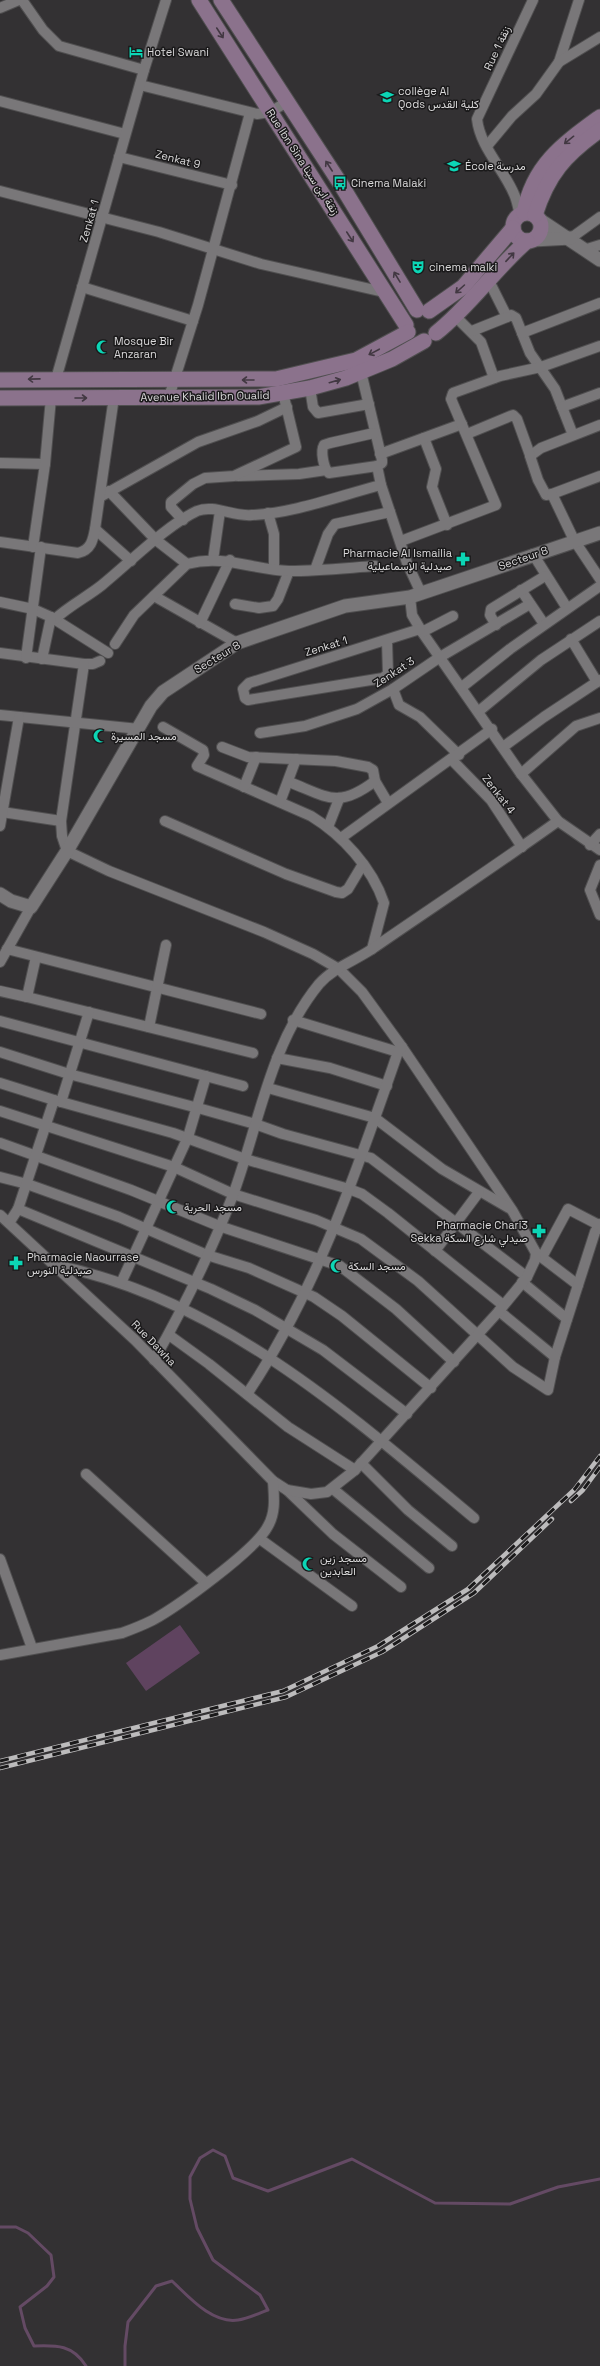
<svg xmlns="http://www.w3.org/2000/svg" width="600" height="2366" viewBox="0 0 600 2366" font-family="'Space Grotesk',Vazirmatn,sans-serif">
	<rect width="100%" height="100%" fill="#333133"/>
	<!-- green -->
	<path fill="#5f435f" d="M180 1625 200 1653 146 1691 126 1663Z"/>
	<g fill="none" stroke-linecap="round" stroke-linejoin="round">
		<!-- stream -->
		<g stroke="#644a64" stroke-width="3">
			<path d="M0 2227H16L28 2233 51 2255 54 2277 47 2286 20 2307 25 2328 34 2346C57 2345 73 2345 86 2366"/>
			<path d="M125 2366V2346L128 2322 156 2286 172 2281C189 2297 212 2324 238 2320 248 2319 259 2313 268 2310L260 2295 213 2260 197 2228 190 2199V2177L200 2158 213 2150 225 2156 233 2178 268 2191 352 2159 435 2203 510 2204 558 2187 600 2179"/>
		</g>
		<!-- minor casing -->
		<g stroke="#504f50" stroke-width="12">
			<g id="minor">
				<path d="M22 0 43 30 59 46 144 70"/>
				<path d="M0 8 19 0"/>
				<path d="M559 62 579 0"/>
				<path d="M140 85 257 114 270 112 287 102"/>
				<path d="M0 101 125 134"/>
				<path d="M487 146 512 116 536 94 559 62 600 37"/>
				<path d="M119 157 232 185"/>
				<path d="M0 191 159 232 261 264 388 293"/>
				<path d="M520 215C518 208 517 200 514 194 503 168 480 147 477 119L533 0"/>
				<path d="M571 238 600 217"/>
				<path d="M587 249 600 245"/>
				<path d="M489 281 507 317 511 315 516 318 530 353 555 389 573 435"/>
				<path d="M82 287 193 321"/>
				<path d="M456 317 481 342 494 378"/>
				<path d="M472 331 507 317"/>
				<path d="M522 333 600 303"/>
				<path d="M361 372 382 460V463L377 466 381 485 407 563 421 593"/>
				<path d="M56 379 144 70 166 0"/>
				<path d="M310 388 313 407 318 413 369 404"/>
				<path d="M169 397 198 305 250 113"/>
				<path d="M562 407 600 393"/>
				<path d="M600 425 541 448 530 456 538 480 546 495 552 494 600 476"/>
				<path d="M374 433 330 443 324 445C320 452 324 469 329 473L377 466"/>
				<path d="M467 434 513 415 517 419 530 455"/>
				<path d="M424 438 436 469 432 487 447 525"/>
				<path d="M380 454 462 424"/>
				<path d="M0 463 45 464"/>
				<path d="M238 476 299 474 326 470"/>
				<path d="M109 491 156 540 187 564"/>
				<path d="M552 494 574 540 600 579"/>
				<path d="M100 497 198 442 258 421 287 407"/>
				<path d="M268 513 274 534V569"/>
				<path d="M183 520 171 507V502L193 484 205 478 234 476 296 447 283 393"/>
				<path d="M95 529 131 561"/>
				<path d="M401 541 496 505 451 399 453 393 500 376 541 367 600 346"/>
				<path d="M0 542 78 553C91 550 93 540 95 529L114 397"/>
				<path d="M33 547 45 464 51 398"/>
				<path d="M533 554 567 608"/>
				<path d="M213 560 220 511"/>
				<path d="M315 570 328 534 335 524 390 512"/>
				<path d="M521 590 544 624"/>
				<path d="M154 596 237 643"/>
				<path d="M410 597 412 615 422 632 521 774 558 821 600 850"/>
				<path d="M0 602 33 609 51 617 108 653"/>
				<path d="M235 604 259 608 273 606 278 599 289 571"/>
				<path d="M55 619C69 606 87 597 102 585 129 563 167 525 197 511 214 504 233 517 252 515 295 513 338 496 381 485"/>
				<path d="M200 623 230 560"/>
				<path d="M496 625 490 615 491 609 545 576"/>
				<path d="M422 632 453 616"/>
				<path d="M571 639 597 682"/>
				<path d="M387 641 388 674 383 678 248 700 245 698 243 689 249 683 420 629"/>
				<path d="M115 644 134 615 187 564C224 554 253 570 289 571 317 571 346 568 375 566"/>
				<path d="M0 653 84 664H93L100 661"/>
				<path d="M26 658 41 547"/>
				<path d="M42 659 51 617"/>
				<path d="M84 664 61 821 62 836 67 851 109 871 264 932 313 954 339 969 362 992 402 1047 512 1210 536 1253 578 1285"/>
				<path d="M462 687 510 649 600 586"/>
				<path d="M393 689 399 705 420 717 459 755"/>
				<path d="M479 711 541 660 600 621"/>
				<path d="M0 715 139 729"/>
				<path d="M163 727 203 750 204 755 197 766 311 816C342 835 372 867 384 903L372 949"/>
				<path d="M260 733 305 726 357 709 393 689 440 657 530 604"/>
				<path d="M222 747 248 757 336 761 368 767 373 770 375 781 388 803"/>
				<path d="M503 747 544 717 600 680"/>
				<path d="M452 760 491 800 522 847"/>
				<path d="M521 774 576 726 600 718"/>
				<path d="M289 782C328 797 338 809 375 781"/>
				<path d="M244 787 256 757"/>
				<path d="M280 802 296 759"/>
				<path d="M2 812 61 821"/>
				<path d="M165 821 286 874 336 892 342 893 348 889 363 864"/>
				<path d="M0 826 19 717"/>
				<path d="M328 827 339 799"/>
				<path d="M341 838 492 729"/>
				<path d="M590 845 600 834"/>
				<path d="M600 865 590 890 600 915"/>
				<path d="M7 949 261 1014"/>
				<path d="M36 957 27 997 253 1053"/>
				<path d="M0 962 31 907"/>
				<path d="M0 991 27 997"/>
				<path d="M293 1020 398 1052"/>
				<path d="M0 1021 243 1086"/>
				<path d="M149 1027 166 945"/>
				<path d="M0 1052 69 1074 198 1108 255 1124 283 1134 371 1158 527 1277"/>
				<path d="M277 1058 330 1068 387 1086"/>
				<path d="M0 1083 54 1100 173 1133 245 1159 349 1189 362 1194 388 1213 503 1305"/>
				<path d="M268 1088 375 1118 442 1169 509 1208"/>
				<path d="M61 1102 89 1012"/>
				<path d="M0 1111 174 1167 233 1194 316 1220 361 1239 418 1281 513 1367 548 1390 555 1357 595 1232 600 1224"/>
				<path d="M0 1143 131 1190 219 1226 340 1266 396 1309 454 1362"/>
				<path d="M0 1177 27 1184 119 1217 207 1255 249 1268 314 1297 342 1316 431 1388"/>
				<path d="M18 1209 54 1100"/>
				<path d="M0 1215 135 1340 273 1481 287 1490 333 1534 401 1587"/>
				<path d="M9 1223 18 1209 211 1289 255 1310 323 1350 407 1414"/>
				<path d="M435 1251 479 1192"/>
				<path d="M542 1257 568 1209 599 1225"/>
				<path d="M54 1265C220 1298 348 1413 474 1518"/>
				<path d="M522 1282 567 1319"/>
				<path d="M121 1283 188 1137 206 1076"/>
				<path d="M499 1311 555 1357"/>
				<path d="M169 1335 209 1364 288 1427 355 1470"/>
				<path d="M154 1360C184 1307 211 1252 233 1195 259 1124 270 1044 319 984 334 967 357 960 375 947 436 905 498 864 558 821"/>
				<path d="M247 1394C317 1290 357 1170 398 1052L402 1047"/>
				<path d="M361 1463 408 1510 452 1546"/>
				<path d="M86 1474 206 1583"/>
				<path d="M333 1489 429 1568"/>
				<path d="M287 1490 311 1494 327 1492 355 1470 499 1311 527 1277 535 1260 536 1253"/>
				<path d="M260 1539 352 1606"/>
				<path d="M0 1559 32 1648"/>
				<path d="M0 1655 122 1633C133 1629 143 1625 153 1620 178 1606 256 1550 268 1526 276 1512 274 1497 273 1481"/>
			</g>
		</g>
		<!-- tertiary casing -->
		<g stroke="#504f50" stroke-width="15">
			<g id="tertiary">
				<path d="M537 218 600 260"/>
				<path d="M533 240 571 238"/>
				<path d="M0 894 11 901 31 907 67 851 151 706 163 692 237 643 345 606 410 597 600 533"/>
			</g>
		</g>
		<!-- secondary casing -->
		<g stroke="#504f50" stroke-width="17">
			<g id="secondary">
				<path d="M199 0 406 325"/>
				<path d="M221 0 340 183 417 310"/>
				<circle cx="527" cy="227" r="14"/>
				<path d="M524 213C533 165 563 144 600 117"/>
				<path d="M535 215C548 174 565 155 600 130"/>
				<path d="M429 311 463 287 513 228"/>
				<path d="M436 333C470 306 494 270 527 241"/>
				<path d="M0 380 276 379 356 360 408 332"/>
				<path d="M0 398 258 397 310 388 346 378 392 359 424 341"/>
			</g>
		</g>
		<!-- minor -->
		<use href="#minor" stroke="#797779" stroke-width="10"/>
		<!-- tertiary -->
		<use href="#tertiary" stroke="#797779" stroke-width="13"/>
		<!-- secondary -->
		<use href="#secondary" stroke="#8b728c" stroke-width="15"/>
		<!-- rail casing -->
		<g stroke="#bcbbbc" stroke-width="4.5">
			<g id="rail">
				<path d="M571 1501 583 1490 600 1467"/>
				<path d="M0 1761 283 1691 378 1646 468 1589 574 1490 600 1456"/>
				<path d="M0 1768 286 1697 382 1652 474 1593 552 1519"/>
			</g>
		</g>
		<!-- rail -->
		<use href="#rail" stroke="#1a191a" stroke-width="3" stroke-dasharray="9" stroke-linecap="butt"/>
	</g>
	<!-- one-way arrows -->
	<defs><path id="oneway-shaft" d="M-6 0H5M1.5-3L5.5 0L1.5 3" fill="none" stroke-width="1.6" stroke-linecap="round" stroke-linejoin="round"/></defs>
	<g stroke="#423842">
		<use href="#oneway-shaft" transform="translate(220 33) rotate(57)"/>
		<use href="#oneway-shaft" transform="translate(569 140) rotate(141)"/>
		<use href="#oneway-shaft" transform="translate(329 166) rotate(-123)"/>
		<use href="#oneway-shaft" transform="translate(350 237) rotate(57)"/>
		<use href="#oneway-shaft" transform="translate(510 257) rotate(-47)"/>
		<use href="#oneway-shaft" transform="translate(397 277) rotate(-121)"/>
		<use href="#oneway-shaft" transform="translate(460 289) rotate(138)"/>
		<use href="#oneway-shaft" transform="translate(374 352) rotate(152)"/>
		<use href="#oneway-shaft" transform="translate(34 379) rotate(179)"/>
		<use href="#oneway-shaft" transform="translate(248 380) rotate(-180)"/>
		<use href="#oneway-shaft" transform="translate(335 381) rotate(-16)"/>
		<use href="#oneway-shaft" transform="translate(81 398)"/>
	</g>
	<!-- icons -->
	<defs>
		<g id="hotel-bare" transform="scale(1.08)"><path d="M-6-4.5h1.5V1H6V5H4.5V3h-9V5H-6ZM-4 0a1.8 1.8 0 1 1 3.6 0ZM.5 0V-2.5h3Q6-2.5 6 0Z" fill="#0cd5b5" stroke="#1a191a" stroke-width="2.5" paint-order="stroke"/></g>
		<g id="university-bare" transform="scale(1.08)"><path d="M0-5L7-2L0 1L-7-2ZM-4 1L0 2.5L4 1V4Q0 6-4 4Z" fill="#0cd5b5" stroke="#1a191a" stroke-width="2.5" paint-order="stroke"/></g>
		<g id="school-bare" transform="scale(1.08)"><path d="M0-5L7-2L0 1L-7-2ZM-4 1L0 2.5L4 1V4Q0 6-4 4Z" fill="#0cd5b5" stroke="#1a191a" stroke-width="2.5" paint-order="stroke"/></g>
		<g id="bus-bare" transform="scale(1.08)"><path d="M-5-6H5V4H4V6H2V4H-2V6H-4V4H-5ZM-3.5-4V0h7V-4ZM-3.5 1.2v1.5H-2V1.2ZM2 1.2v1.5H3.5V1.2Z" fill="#0cd5b5" stroke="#1a191a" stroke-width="2.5" paint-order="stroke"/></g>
		<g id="theatre-bare" transform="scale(1.08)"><path d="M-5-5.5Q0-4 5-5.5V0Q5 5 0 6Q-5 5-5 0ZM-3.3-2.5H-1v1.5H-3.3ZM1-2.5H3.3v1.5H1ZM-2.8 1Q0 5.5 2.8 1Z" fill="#0cd5b5" stroke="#1a191a" stroke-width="2.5" paint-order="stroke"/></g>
		<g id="mosque-bare" transform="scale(1.08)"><path d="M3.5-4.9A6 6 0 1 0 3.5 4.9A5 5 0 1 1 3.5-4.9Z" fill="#0cd5b5" stroke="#1a191a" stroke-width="2.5" paint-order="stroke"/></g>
		<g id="pharmacy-bare" transform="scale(1.08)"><path d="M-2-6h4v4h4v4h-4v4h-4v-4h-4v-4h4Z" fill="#0cd5b5" stroke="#1a191a" stroke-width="2.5" paint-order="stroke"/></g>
	</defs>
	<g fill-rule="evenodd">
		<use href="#hotel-bare" x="136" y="52"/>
		<use href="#university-bare" x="387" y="97"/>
		<use href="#school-bare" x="454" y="166"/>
		<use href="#bus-bare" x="340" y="183"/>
		<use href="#theatre-bare" x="418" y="267"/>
		<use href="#mosque-bare" x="103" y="347"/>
		<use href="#pharmacy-bare" x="463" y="559"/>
		<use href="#mosque-bare" x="100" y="736"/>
		<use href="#mosque-bare" x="173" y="1207"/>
		<use href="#pharmacy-bare" x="539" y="1231"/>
		<use href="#pharmacy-bare" x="16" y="1263"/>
		<use href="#mosque-bare" x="337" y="1266"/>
		<use href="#mosque-bare" x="309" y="1564"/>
	</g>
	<g text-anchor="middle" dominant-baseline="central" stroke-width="3" stroke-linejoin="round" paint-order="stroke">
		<!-- street labels -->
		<g font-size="11" fill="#dad9da" stroke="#1a191a">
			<text transform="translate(497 48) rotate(-65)">Rue 1 زنقة</text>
			<text transform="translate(178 159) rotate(14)">Zenkat 9</text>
			<text transform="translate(303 162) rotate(57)">Rue Ibn Sina زنقة ابن سينا</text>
			<text transform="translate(89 221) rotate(-74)">Zenkat 1</text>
			<text transform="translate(205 396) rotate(-1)">Avenue Khalid Ibn Oualid</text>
			<text transform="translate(523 558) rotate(-19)">Secteur 8</text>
			<text transform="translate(326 646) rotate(-17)">Zenkat 1</text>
			<text transform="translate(217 657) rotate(-31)">Secteur 8</text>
			<text transform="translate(394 672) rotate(-33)">Zenkat 3</text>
			<text transform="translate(499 794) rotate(52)">Zenkat 4</text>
			<text transform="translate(154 1343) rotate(46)">Rue Dawha</text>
		</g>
		<!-- poi labels -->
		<g font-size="11" fill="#dad9da" stroke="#1a191a" text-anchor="start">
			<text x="147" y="52">Hotel Swani</text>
			<text x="398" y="91">collège Al<tspan x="398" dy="13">Qods كلية القدس</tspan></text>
			<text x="465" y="166">École مدرسة</text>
			<text x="351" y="183">Cinema Malaki</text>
			<text x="429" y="267">cinema malki</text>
			<text x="114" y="341">Mosque Bir<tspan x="114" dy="13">Anzaran</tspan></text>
			<text x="452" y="553" text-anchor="end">Pharmacie Al Ismailia<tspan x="452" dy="13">صيدلية الإسماعيلية</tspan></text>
			<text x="111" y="736">مسجد المسيرة</text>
			<text x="184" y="1207">مسجد الحرية</text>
			<text x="528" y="1225" text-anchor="end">Pharmacie Chari3<tspan x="528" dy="13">Sekka صيدلي شارع السكة</tspan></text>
			<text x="27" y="1257">Pharmacie Naourrase<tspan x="27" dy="13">صيدلية النورس</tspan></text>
			<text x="348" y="1266">مسجد السكة</text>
			<text x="320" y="1558">مسجد زين<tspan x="320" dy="13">العابدين</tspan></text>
		</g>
	</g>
</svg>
